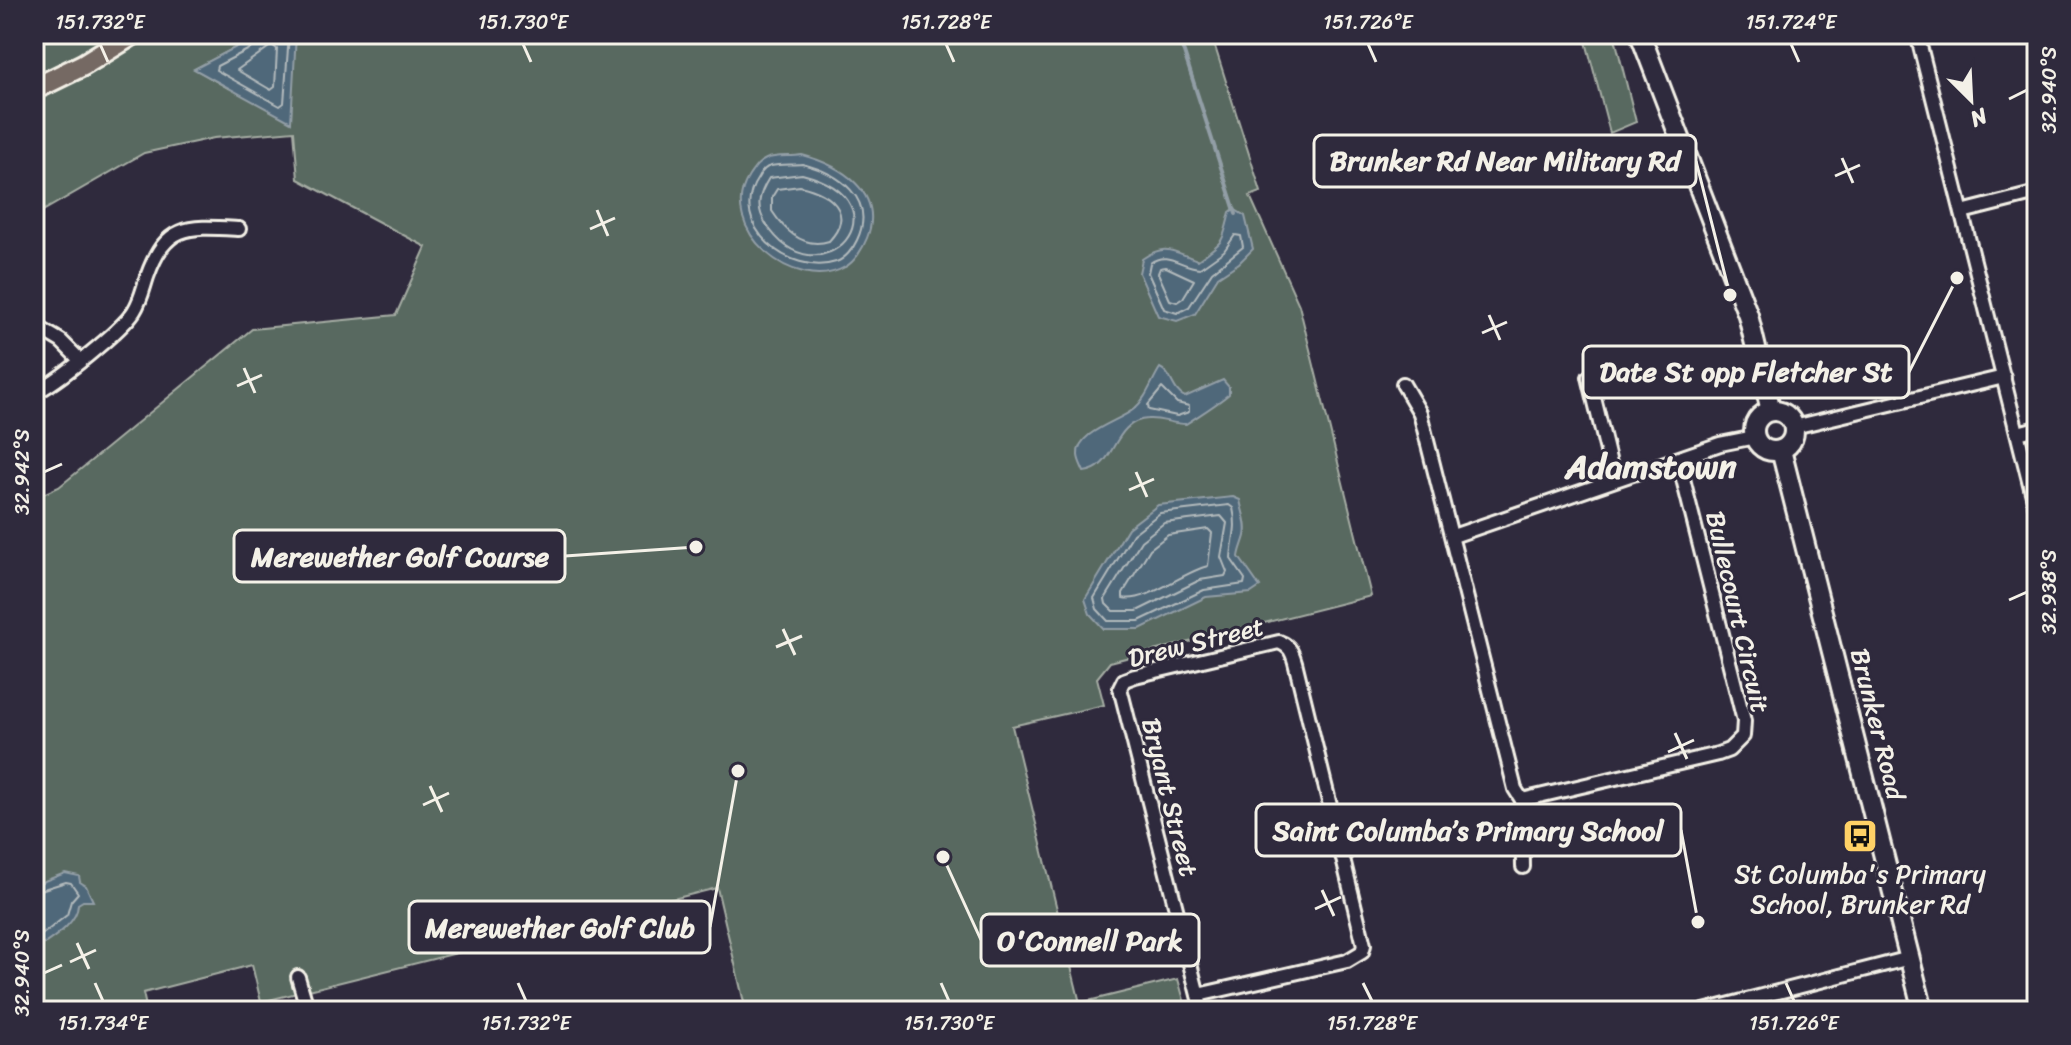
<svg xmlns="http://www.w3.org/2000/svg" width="2071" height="1045" viewBox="0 0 2071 1045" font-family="Sriracha,sans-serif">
	<rect width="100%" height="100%" fill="#2f2a3d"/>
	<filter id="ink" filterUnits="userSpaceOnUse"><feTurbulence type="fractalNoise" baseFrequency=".0125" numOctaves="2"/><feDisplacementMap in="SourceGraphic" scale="16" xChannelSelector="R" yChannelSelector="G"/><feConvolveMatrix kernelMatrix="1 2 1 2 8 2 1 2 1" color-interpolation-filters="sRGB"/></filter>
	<g filter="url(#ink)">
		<!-- green -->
		<g fill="#586960" stroke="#a6ada4" stroke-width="2">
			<path d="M34 34H261L195 69 228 88 308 34H1211L1261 192 1250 196 1299 305 1371 596 1110 662 1097 678 1104 705 1012 726 1080 1003 1178 979 1187 1011H746L717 888 261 1002 252 965 143 993 147 1011H34V498L59 487 252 329 396 315 426 247 298 179 294 131 214 138 144 153 34 216Z"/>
			<path d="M1584 34H1614L1636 122 1610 133Z"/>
		</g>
		<!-- water -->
		<g fill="#50677a" stroke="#929ea6" stroke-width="2">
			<path d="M261 34H296L291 122 194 69Z"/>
			<path d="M802 155C840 165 885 192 867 238 863 248 855 262 845 267 795 296 715 228 749 176 754 169 757 163 766 159 775 155 791 157 802 155Z"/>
			<path d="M1234 209 1245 216 1253 249 1239 263 1218 277 1195 314 1177 321 1158 316 1139 273 1142 259C1166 242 1173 252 1198 260 1225 240 1222 244 1230 212Z"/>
			<path d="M1160 368C1172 373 1172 391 1185 397L1223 380 1229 387V394C1216 405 1201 414 1186 424 1173 424 1160 418 1148 419 1111 421 1117 469 1084 472 1082 467 1078 460 1078 455 1076 432 1120 421 1134 409 1147 398 1152 380 1160 368Z"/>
			<path d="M1233 497 1240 500C1242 511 1248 525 1245 536 1243 544 1240 549 1239 557L1260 587 1251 593 1206 597 1140 629H1104L1090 614 1085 599 1128 528 1158 505Z"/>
			<path d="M65 873 79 876 80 882 86 886 93 901H83L78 904C78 924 50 940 34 951V885Z"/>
		</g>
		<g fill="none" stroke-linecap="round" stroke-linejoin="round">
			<!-- shore -->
			<g stroke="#b2babc" stroke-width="2">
				<path d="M263 34 259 44 217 66 216 70 280 106 284 103 289 34"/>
				<path d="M272 45 277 49 275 87 271 90 237 70Z"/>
				<path d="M802 164C838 173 877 198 857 240 853 249 845 259 836 262 790 277 726 225 758 178 761 172 765 167 771 166 780 164 793 165 802 164Z"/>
				<path d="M802 174C912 202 820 307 766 224 755 207 759 194 769 178Z"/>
				<path d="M800 186C830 193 856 212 829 241 804 249 785 231 772 211V197L777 189Z"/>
				<path d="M1235 235 1241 236 1243 247 1212 272 1189 307 1177 313 1164 309 1148 273 1150 263C1168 250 1180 267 1200 268L1224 251Z"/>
				<path d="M1166 267 1194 280 1183 298 1177 302 1170 300 1158 273 1160 268Z"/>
				<path d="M1162 388 1177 403 1189 406V412L1177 416 1149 410 1148 405Z"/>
				<path d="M1229 505 1233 508C1238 529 1232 538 1231 559L1245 579 1244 584 1204 590 1139 621H1108L1097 609 1094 598 1133 534 1160 513Z"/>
				<path d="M1221 516 1227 523 1221 557 1227 572 1225 576 1200 580 1137 611H1113L1106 604 1105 599 1141 541 1164 523Z"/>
				<path d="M1208 529 1212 533 1208 566C1182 572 1148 603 1123 598V593L1150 549 1168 535Z"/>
				<path d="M34 892 66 882 71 883 78 893 71 901 67 915 34 941"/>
			</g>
			<!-- stream -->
			<path stroke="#929ea6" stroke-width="4" d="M1178 34 1236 214"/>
			<!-- minor casing -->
			<g stroke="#f4f1e8" stroke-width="18">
				<g id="minor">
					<path d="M1917 34 2037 512"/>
					<path d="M1962 212 2037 193"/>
					<path d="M34 325 61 341 80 360"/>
					<path d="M1589 377 1614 480"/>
					<path d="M1403 384 1420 413 1515 789 1522 800 1718 754 1729 750 1743 736 1744 721 1678 459"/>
					<path d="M34 393C55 384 122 330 134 311 141 300 143 289 147 277 166 223 188 226 239 229"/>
					<path d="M1794 427 2004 377"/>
					<path d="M2018 433 2037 428"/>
					<path d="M1453 536 1720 444 1755 437"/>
					<path d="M1522 800 1523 867"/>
					<path d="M298 977 308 1011"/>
					<path d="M1198 995 1347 961 1362 952 1364 945 1295 662C1292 652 1290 646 1279 642L1135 676 1124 680 1120 688 1202 1011"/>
					<path d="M1704 1011 1910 958"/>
				</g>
			</g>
			<!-- secondary casing -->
			<g stroke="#f4f1e8" stroke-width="24">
				<g id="secondary">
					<path d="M1640 34 1748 315 1771 411"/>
					<circle cx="1774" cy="431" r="20"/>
					<path d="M1781 450 1923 1011"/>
				</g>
			</g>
			<!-- trunk casing -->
			<g stroke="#f4f1e8" stroke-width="26">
				<path id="trunk" d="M34 89 83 65 133 34"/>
			</g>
			<!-- minor -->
			<use href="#minor" stroke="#2f2a3d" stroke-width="12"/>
			<!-- secondary -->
			<use href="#secondary" stroke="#2f2a3d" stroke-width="18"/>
			<!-- trunk -->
			<use href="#trunk" stroke="#756964" stroke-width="20"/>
		</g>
	</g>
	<!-- ticks -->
	<path fill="none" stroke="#f4f1e8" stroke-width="3" d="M100 44 108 62M523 44 531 62M946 44 954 62M1368 44 1376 62M1791 44 1799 62M2009 99 2027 90M1842 158 1853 183M1835 176 1860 165M597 210 608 236M590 229 615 218M1489 315 1500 340M1482 333 1507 322M244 368 255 393M237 386 262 375M44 472 62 464M1136 472 1147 497M1129 490 1154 479M2009 600 2027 592M783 629 795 655M776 647 802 636M1675 733 1687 759M1668 752 1694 740M430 786 442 812M423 805 449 793M1322 890 1334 916M1315 909 1341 897M77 943 89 969M70 962 96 950M44 973 62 965M95 983 103 1001M518 983 526 1001M941 983 949 1001M1363 983 1372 1001M1786 983 1794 1001"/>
	<!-- icons -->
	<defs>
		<g id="bus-square" transform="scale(1.8)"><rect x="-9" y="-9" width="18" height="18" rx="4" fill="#ffd166" stroke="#2f2a3d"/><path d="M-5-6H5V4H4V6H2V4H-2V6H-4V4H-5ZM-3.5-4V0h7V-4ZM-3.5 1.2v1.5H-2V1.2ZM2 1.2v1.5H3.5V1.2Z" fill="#111"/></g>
	</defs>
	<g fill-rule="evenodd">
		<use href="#bus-square" x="1860" y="836"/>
	</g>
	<g text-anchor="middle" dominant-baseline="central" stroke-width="6" stroke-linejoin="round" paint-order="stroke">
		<!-- street labels -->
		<g font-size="26" fill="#f4f1e8" stroke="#2f2a3d">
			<text transform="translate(1738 612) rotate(77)">Bullecourt Circuit</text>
			<text transform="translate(1196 642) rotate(-14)">Drew Street</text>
			<text transform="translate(1878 724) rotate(76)">Brunker Road</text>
			<text transform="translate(1170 797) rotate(76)">Bryant Street</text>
		</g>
		<!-- poi labels -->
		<g font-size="26" fill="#f4f1e8" stroke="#2f2a3d">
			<text x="1860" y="874">St Columba's Primary<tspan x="1860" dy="30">School, Brunker Rd</tspan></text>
		</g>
		<!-- district labels -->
		<g font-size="34" font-weight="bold" fill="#f4f1e8" stroke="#2f2a3d">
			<text x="1651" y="467">Adamstown</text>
		</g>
	</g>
	<!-- callouts -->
	<path fill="none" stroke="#f4f1e8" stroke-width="3" d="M1730 295L1696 161M1957 278L1909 372M696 547L565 556M1698 922L1681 830M738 771L710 927M943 857L981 940"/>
	<g fill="#f4f1e8" stroke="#2f2a3d" stroke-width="3">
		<circle cx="1730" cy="295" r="8"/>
		<circle cx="1957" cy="278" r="8"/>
		<circle cx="696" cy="547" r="8"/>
		<circle cx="1698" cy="922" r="8"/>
		<circle cx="738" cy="771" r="8"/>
		<circle cx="943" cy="857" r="8"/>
	</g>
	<g fill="#2f2a3d" stroke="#f4f1e8" stroke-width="3">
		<rect x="1314" y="135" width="382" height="52" rx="8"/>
		<rect x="1583" y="346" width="326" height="52" rx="8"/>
		<rect x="234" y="530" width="331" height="52" rx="8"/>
		<rect x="1256" y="804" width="425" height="52" rx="8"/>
		<rect x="409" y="901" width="301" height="52" rx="8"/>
		<rect x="981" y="914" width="218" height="52" rx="8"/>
	</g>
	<g font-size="28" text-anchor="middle" font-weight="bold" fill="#f4f1e8">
		<text x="1505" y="170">Brunker Rd Near Military Rd</text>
		<text x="1746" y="381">Date St opp Fletcher St</text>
		<text x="400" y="566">Merewether Golf Course</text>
		<text x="1468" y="840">Saint Columba’s Primary School</text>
		<text x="560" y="937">Merewether Golf Club</text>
		<text x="1090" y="950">O'Connell Park</text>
	</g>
	<!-- margin -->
	<rect width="2071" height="1045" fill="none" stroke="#2f2a3d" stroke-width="88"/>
	<!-- north arrow -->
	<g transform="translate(1971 100) rotate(156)" stroke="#2f2a3d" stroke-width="6" paint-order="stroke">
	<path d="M0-6L14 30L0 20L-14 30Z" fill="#f4f1e8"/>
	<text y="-12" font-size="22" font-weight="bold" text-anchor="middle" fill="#f4f1e8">N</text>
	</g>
	<rect x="44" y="44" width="1983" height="957" fill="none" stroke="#f4f1e8" stroke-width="3"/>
	<g font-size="20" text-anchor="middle" fill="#f4f1e8">
		<text x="100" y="29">151.732°E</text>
		<text x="523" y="29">151.730°E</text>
		<text x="946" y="29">151.728°E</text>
		<text x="1368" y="29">151.726°E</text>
		<text x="1791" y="29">151.724°E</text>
		<text transform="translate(2049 90) rotate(-90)" y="7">32.940°S</text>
		<text transform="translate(22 472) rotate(-90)" y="7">32.942°S</text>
		<text transform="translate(2049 592) rotate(-90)" y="7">32.938°S</text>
		<text transform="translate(22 973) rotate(-90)" y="7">32.940°S</text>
		<text x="103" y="1030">151.734°E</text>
		<text x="526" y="1030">151.732°E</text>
		<text x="949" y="1030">151.730°E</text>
		<text x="1372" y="1030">151.728°E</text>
		<text x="1794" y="1030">151.726°E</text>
	</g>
</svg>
